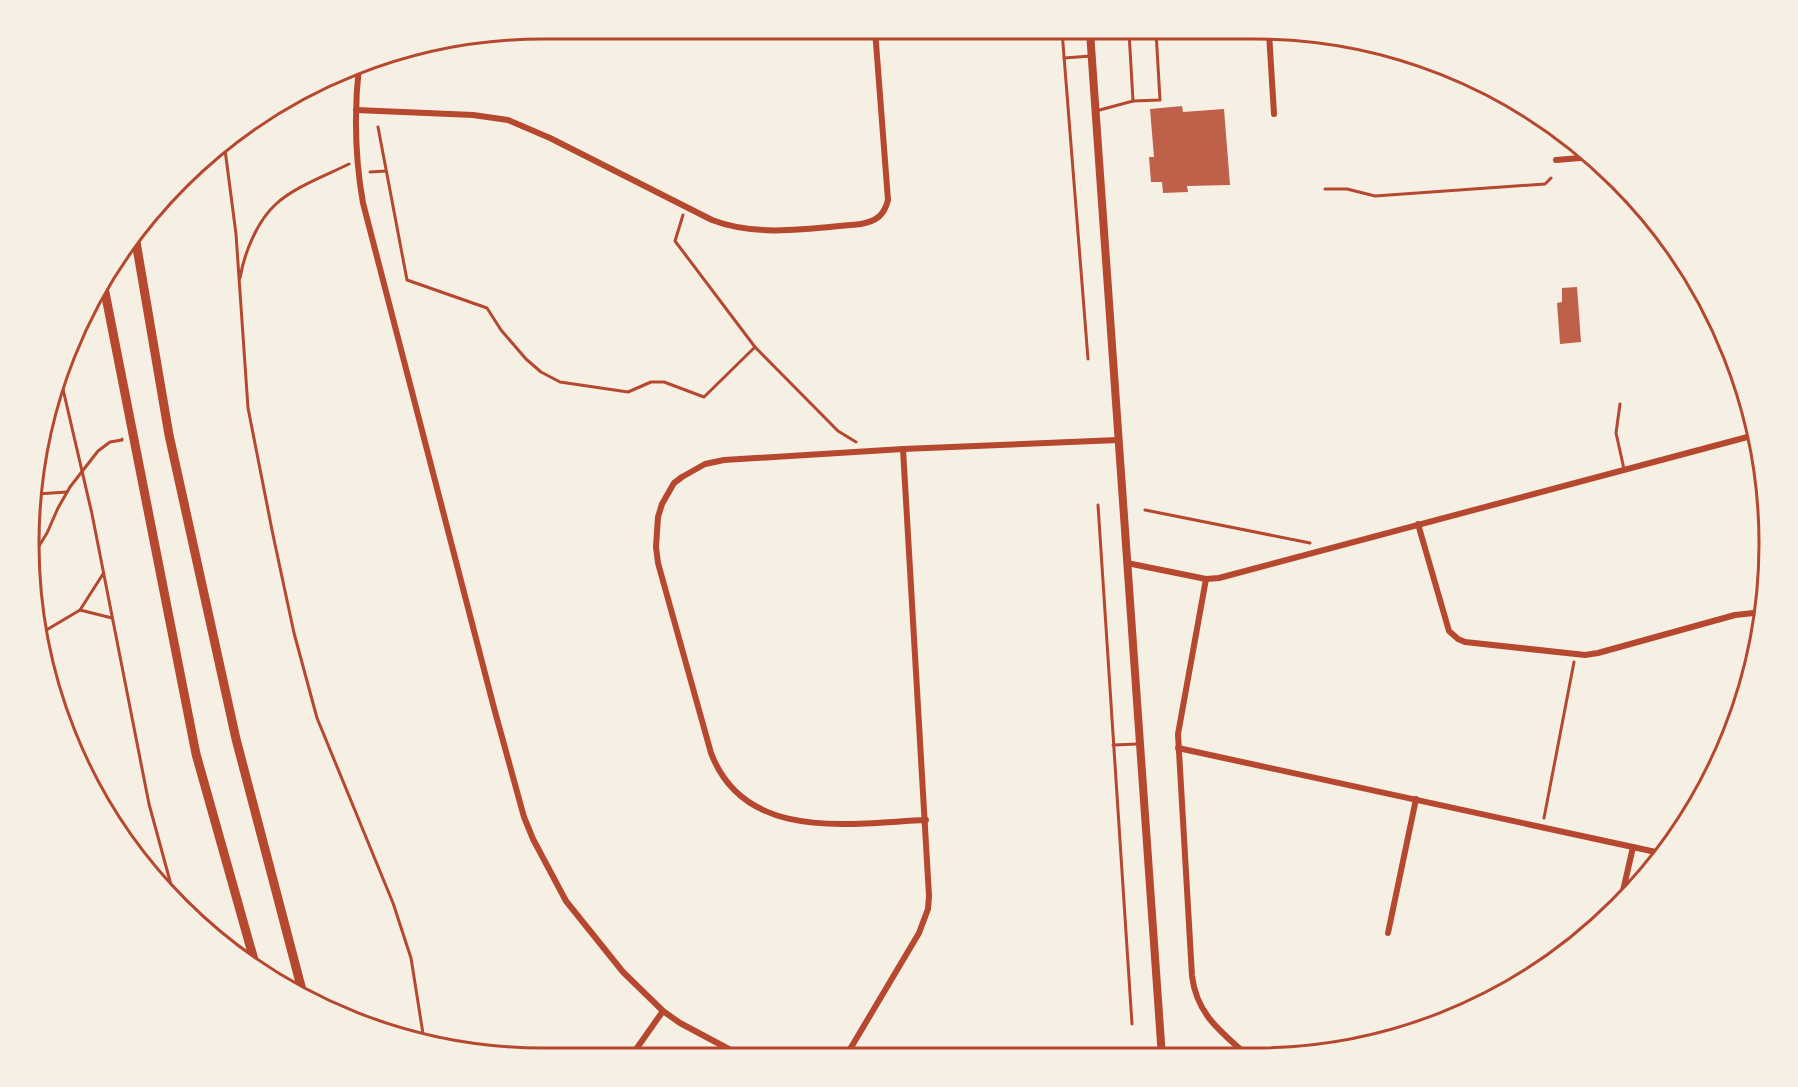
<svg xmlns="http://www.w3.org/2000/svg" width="1798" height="1087" viewBox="0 0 1798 1087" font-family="'PT Sans',sans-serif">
	<rect width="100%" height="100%" fill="#f6efe4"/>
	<!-- building -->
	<g fill="#bf614a">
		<path d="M1182 106 1183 112 1224 109 1230 185 1187 186 1188 192 1163 193 1162 182H1151L1149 157H1154L1150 109Z"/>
		<path d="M1577 287 1581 342 1560 344 1557 303 1562 302V288Z"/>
	</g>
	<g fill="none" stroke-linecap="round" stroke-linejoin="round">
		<!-- path -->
		<g stroke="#b5482f" stroke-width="3">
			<path d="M378 127 407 280 487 308 501 330 526 359 541 372 560 382 628 392 651 382H664L704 397 755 347"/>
			<path d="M224 142 236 234 248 408 273 535 294 633 317 718 393 903 411 958 424 1040"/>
			<path d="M370 172 386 171"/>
			<path d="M1325 189H1347L1375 196 1545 184 1551 178"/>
			<path d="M683 215 675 241 755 347 838 431 856 442"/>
			<path d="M240 278C244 254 257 221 276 204 294 187 327 175 349 164"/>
			<path d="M59 372 92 514 149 804 173 892"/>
			<path d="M37 494 67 492"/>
			<path d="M1145 510 1310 543"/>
			<path d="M31 559 47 533 58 508 70 487 98 451 110 442 122 440V439"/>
			<path d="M80 610 103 574"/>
			<path d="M43 632 80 610 112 618"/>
			<path d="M1544 818 1574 662"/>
		</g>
		<!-- service -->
		<g stroke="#b5482f" stroke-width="3">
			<path d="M1062 31 1088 359"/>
			<path d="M1129 32 1133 101"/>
			<path d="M1064 58 1091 56"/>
			<path d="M1096 111 1133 101 1160 100 1156 32"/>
			<path d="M1620 404 1616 433 1624 469"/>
			<path d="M1098 505 1132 1024"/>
			<path d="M1113 745 1138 744"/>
		</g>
		<!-- minor -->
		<g stroke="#b5482f" stroke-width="6">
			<path d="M1269 33 1274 114"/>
			<path d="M359 66C354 112 355 158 363 203L494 708 524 817 533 839 566 901 623 972 663 1011 680 1023 740 1055"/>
			<path d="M356 110 473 115 508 120 550 138 712 220C759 238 813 228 861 224 876 221 884 216 888 200L875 30"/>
			<path d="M1556 160 1592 157"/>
			<path d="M1418 524 1449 631 1458 639 1465 642 1585 655 1598 653 1735 615 1763 612"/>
			<path d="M1127 563 1206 579 1219 578 1755 435"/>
			<path d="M1206 579 1178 734 1192 976C1197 1016 1222 1032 1249 1057"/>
			<path d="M1178 748 1665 854"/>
			<path d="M926 820C851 823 745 843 711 753L658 563 656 547 658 517 662 504 674 483 682 477 705 464 724 460 903 449 1118 440"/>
			<path d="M1620 904 1633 847"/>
			<path d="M1388 933 1416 799"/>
			<path d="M632 1055 663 1011"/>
			<path d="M846 1056 919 933 928 909 929 896 903 449"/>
		</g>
		<!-- tertiary -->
		<path stroke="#b5482f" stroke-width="8" d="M1090 32 1162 1057"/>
		<!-- primary -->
		<g stroke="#b5482f" stroke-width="9">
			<path d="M135 236 169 435 236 739 303 994"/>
			<path d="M103 282 196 754 256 967"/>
		</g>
	</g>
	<!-- crop -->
	<path d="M0 0H1798V1087H0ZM543 39H1255A504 504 0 0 1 1759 543V544A504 504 0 0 1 1255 1048H543A504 504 0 0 1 39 544V543A504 504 0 0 1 543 39Z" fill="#f6efe4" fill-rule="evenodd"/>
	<path fill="none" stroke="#b5482f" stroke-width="3" d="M543 39H1255A504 504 0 0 1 1759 543V544A504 504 0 0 1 1255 1048H543A504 504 0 0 1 39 544V543A504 504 0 0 1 543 39Z"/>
</svg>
